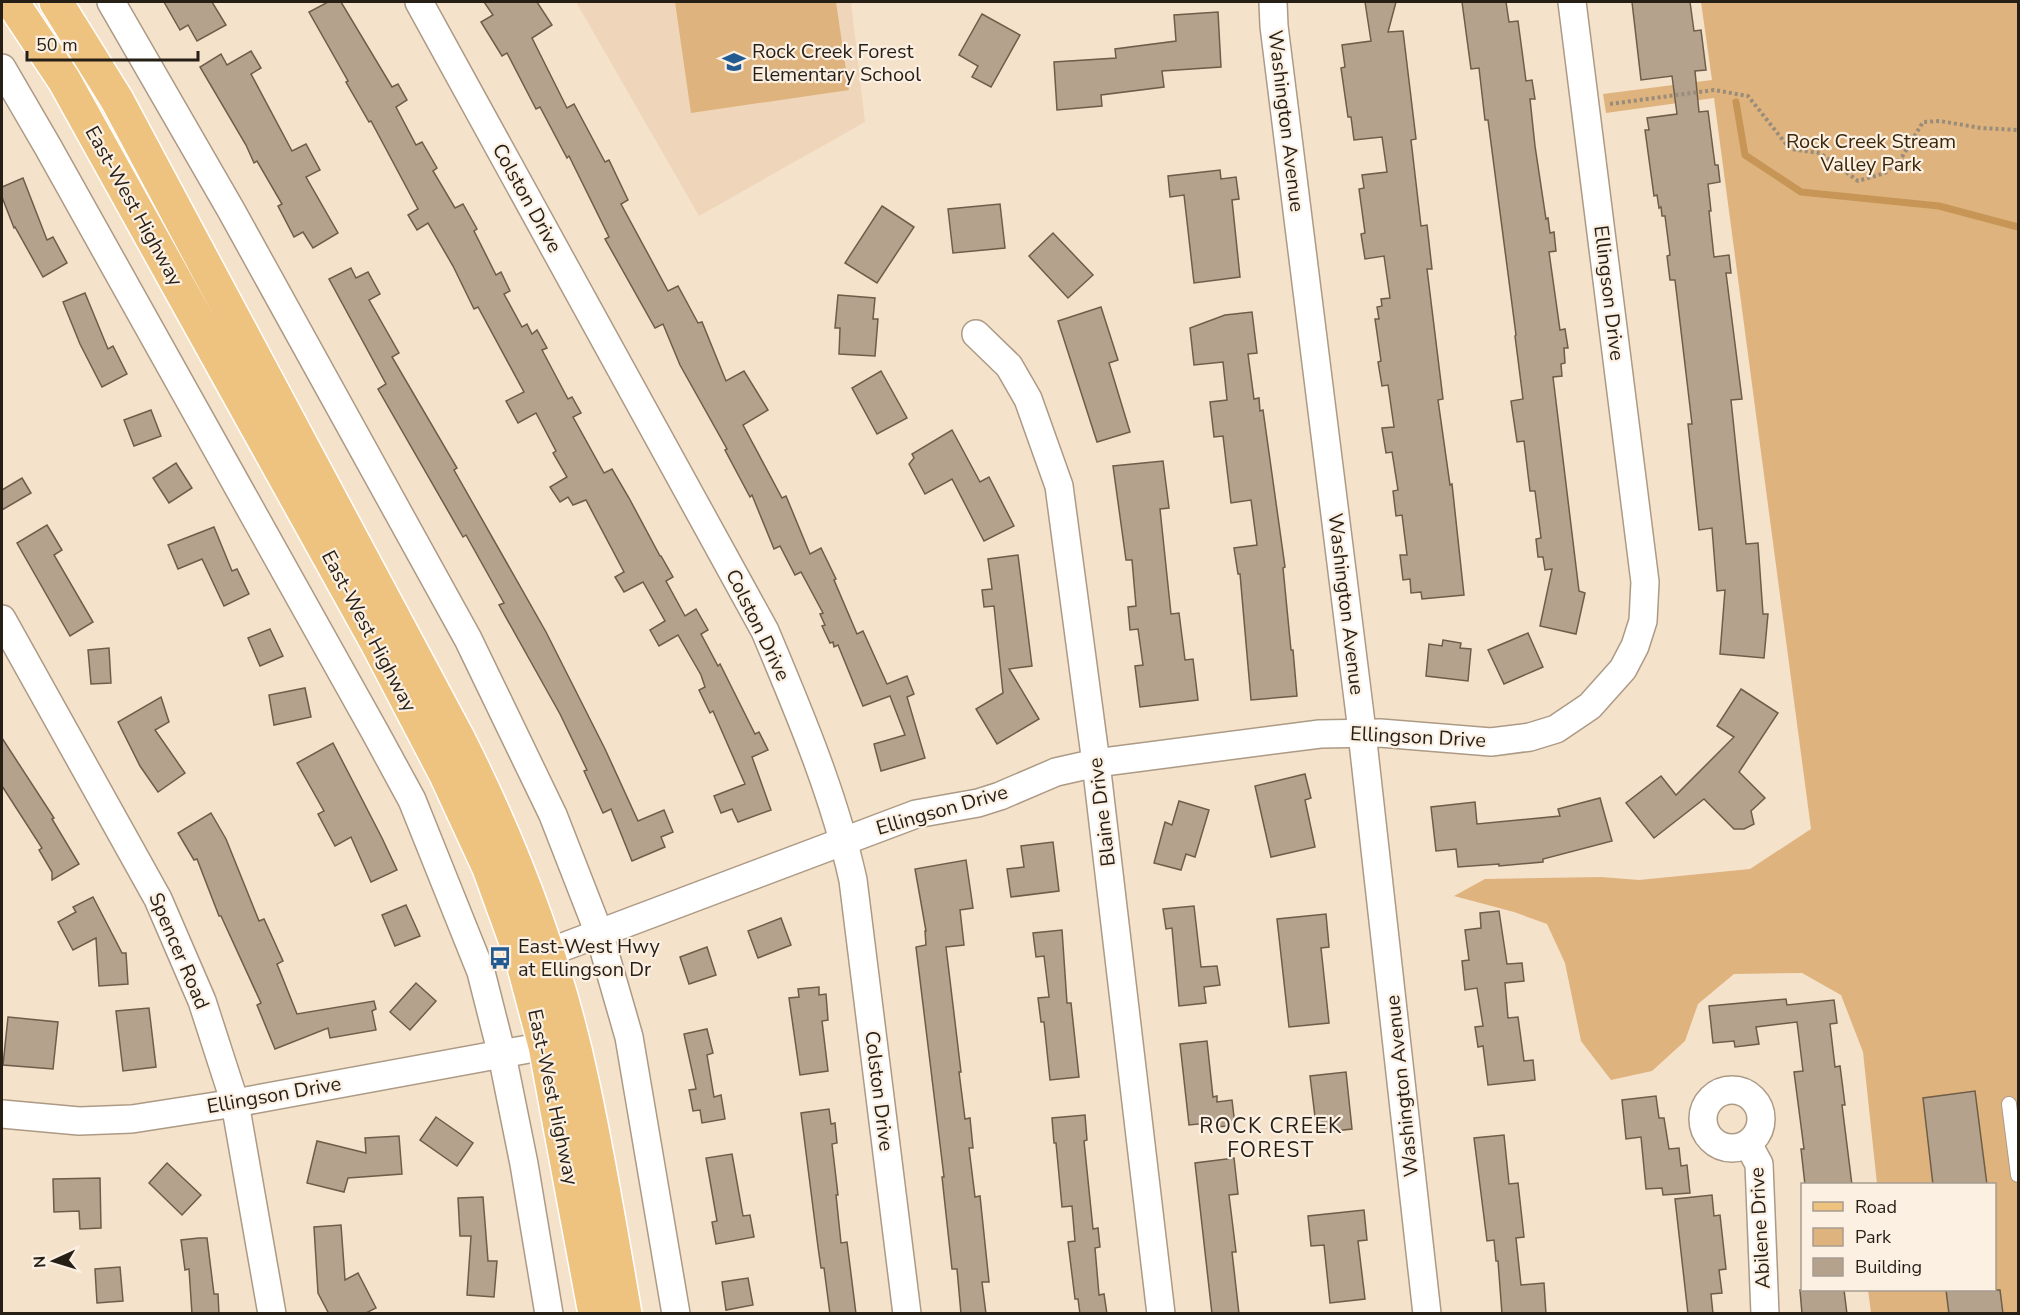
<svg xmlns="http://www.w3.org/2000/svg" width="2020" height="1315" viewBox="0 0 2020 1315" font-family="'Nunito Sans',sans-serif">
	<rect width="100%" height="100%" fill="#f5e2cb"/>
	<!-- built -->
	<path fill="#efd6ba" d="M576 2H851L865 122 699 216Z"/>
	<!-- green -->
	<g fill="#dfb37e">
		<path d="M675 2H836L849 90 691 113Z"/>
		<path d="M1701 2H2018V1313H1871L1868 1290H1994V1184H1877L1863 1052 1841 995 1802 973 1734 974 1698 1004 1685 1041 1652 1071 1611 1080 1581 1041 1565 963 1547 924 1514 912 1454 896 1485 879 1601 877 1639 880 1750 869 1811 829 1714 98 1606 113 1603 94 1712 80Z"/>
	</g>
	<g fill="none" stroke-linecap="round" stroke-linejoin="round">
		<!-- stream -->
		<path stroke="#c79657" stroke-width="7" d="M1736 102 1745 155 1801 192 1939 206 2018 227"/>
	</g>
	<!-- building -->
	<g fill="#b5a28d" stroke="#6e5d49" stroke-width="1.5">
		<path d="M164 2H212L226 25 197 41 188 25 180 30Z"/>
		<path d="M328 2H341L392 87 398 84 407 100 396 107 416 145 422 142 437 168 433 171 455 208 463 204 477 229 474 231 496 275 501 272 510 291 504 294 522 327 527 324 532 334 537 330 547 348 542 350 568 399 572 397 581 413 573 417 604 473 612 469 629 498 660 556H661L673 577 666 581 685 616 696 609 708 630 701 634 718 666 720 664 755 734 759 732 768 750 752 757 771 810 738 822 732 809 721 813 714 796 745 784 713 711 710 713 699 690 705 687 701 675 678 635 659 646 650 630 665 621 643 582 624 592 615 577 624 572 586 500 573 505 568 497 560 502 550 487 567 477 553 453 556 451 536 413 518 423 506 401 524 392 478 307 474 309 453 266 428 223 417 230 408 215 418 209 371 121 369 122 346 82 348 81 309 12Z"/>
		<path d="M484 2H537L552 25 532 38 567 108 574 104 605 162 609 160 628 200 621 204 668 291 678 286 698 323 702 322 726 381 744 371 768 410 743 425 782 498 786 496 810 554 821 548 836 579 834 580 857 634 863 631 887 684 907 676 914 694 907 697 925 758 881 771 874 744 905 735 890 696 863 706 838 645 834 647 833 642 830 643 822 626 825 625 820 614 823 613 801 572 795 575 780 546 774 549 752 495 750 497 725 450 727 449 680 365 663 324 655 328 605 239 609 237 569 156 567 158 540 107 536 109 507 53 502 56 481 22 493 15Z"/>
		<path d="M1365 2H1396L1388 32 1403 31 1416 139 1411 140 1421 226 1427 225 1432 269H1427L1443 399 1438 400 1450 485 1452 484 1464 595 1422 599 1421 592 1411 593 1410 579 1403 580 1400 555H1407L1402 515 1396 516 1393 491 1398 490 1392 452 1386 453 1382 428 1394 427 1388 385 1382 386 1378 362 1381 361 1375 319H1379L1377 307 1382 306 1381 299 1390 298 1384 256 1365 259 1361 234 1365 233 1359 189 1364 188 1362 175 1387 172 1382 137 1354 140 1351 117H1348L1341 68 1345 67 1342 45 1371 41Z"/>
		<path d="M1462 2H1506L1509 22 1518 21 1526 81 1532 80 1535 99H1530L1535 146 1546 219 1548 218 1550 233 1554 232 1556 251 1549 252 1560 330 1565 329 1568 348H1564L1565 363 1561 364 1562 376 1553 377 1579 591 1585 593 1576 634 1540 626 1552 569 1545 570 1543 557H1538L1536 539 1541 538 1535 491H1530L1524 441 1517 442 1511 401 1523 399 1515 336 1516 335 1488 120H1485L1479 68 1471 69Z"/>
		<path d="M1632 2H1690L1694 31 1701 30 1706 70 1695 71 1699 112 1708 111 1715 165H1718L1720 182 1708 184 1711 211H1709L1714 257 1729 255 1731 273H1726L1742 399 1731 400 1746 544 1758 543 1763 614H1768L1764 658 1720 654 1725 590 1717 591 1712 528 1699 530 1688 424H1692L1675 280H1670L1667 256 1670 255 1665 216H1662L1661 207 1659 208 1657 195 1654 196 1645 130H1649L1647 118 1677 114 1672 76 1641 80Z"/>
		<path d="M1218 12 1221 67 1162 71 1164 87 1101 95 1102 106 1057 110 1054 62 1116 58 1115 49 1176 41 1174 15Z"/>
		<path d="M982 14 1020 35 991 87 972 77 978 66 959 55Z"/>
		<path d="M251 51 261 68 251 74 292 151 306 144 320 170 306 177 338 233 313 248 303 232 294 237 278 206 282 204 257 161 254 163 246 145 200 67 221 54 227 65Z"/>
		<path d="M1220 170 1221 179 1236 177 1239 199 1232 200 1240 277 1194 283 1184 195 1170 197 1168 176Z"/>
		<path d="M23 178 47 240 53 237 67 263 43 277 15 227 14 228 2 197V187Z"/>
		<path d="M1000 204 1005 248 953 253 948 209Z"/>
		<path d="M882 206 914 227 877 283 845 263Z"/>
		<path d="M1053 233 1093 275 1068 298 1029 256Z"/>
		<path d="M351 268 356 278 368 272 380 294 369 300 399 353 392 357 457 468 454 470 546 632 605 749 638 821 664 810 673 832 661 837 665 847 632 861 611 809 603 813 584 771 587 770 560 714 499 605 504 603 466 535 463 537 378 389 386 384 329 279Z"/>
		<path d="M85 293 108 349 113 346 127 374 102 387 80 344 63 302Z"/>
		<path d="M838 295 875 298 873 319H878L875 356 839 354 840 328H835Z"/>
		<path d="M1101 307 1118 360 1109 363 1130 432 1097 442 1058 321Z"/>
		<path d="M1252 312 1257 353 1248 354 1254 399 1259 398 1260 411 1263 410 1285 567 1283 568 1291 650H1293L1297 696 1251 700 1240 574H1238L1234 548 1257 545 1251 500 1231 503 1223 436 1214 437 1210 402 1227 400 1223 362 1194 365 1190 328 1225 315Z"/>
		<path d="M881 371 907 418 877 434 852 388Z"/>
		<path d="M151 410 161 436 134 446 124 420Z"/>
		<path d="M952 430 980 482 989 477 1014 526 984 541 952 479 925 494 909 464 914 458 912 454Z"/>
		<path d="M1163 461 1169 508 1160 509 1171 614 1179 613 1185 660 1193 659 1198 700 1140 707 1135 666 1143 665 1138 629 1130 630 1128 607 1136 606 1132 560H1126L1113 466Z"/>
		<path d="M176 463 192 488 169 503 153 478Z"/>
		<path d="M22 478 31 493 2 510V490Z"/>
		<path d="M47 525 62 550 54 555 93 622 70 636 17 543Z"/>
		<path d="M214 527 232 571 237 569 249 594 224 606 202 559 178 569 168 545Z"/>
		<path d="M1018 555 1032 666 1009 669 1039 719 997 744 976 709 1003 693 994 606 984 607 982 590 992 589 988 559Z"/>
		<path d="M270 629 283 656 260 666 248 638Z"/>
		<path d="M1528 633 1543 667 1504 684 1488 650Z"/>
		<path d="M1443 640 1461 643 1460 648 1471 649 1468 681 1426 676 1429 644 1442 646Z"/>
		<path d="M109 648 111 683 91 684 88 650Z"/>
		<path d="M305 688 311 717 274 725 269 695Z"/>
		<path d="M1741 689 1778 713 1739 772 1765 798 1751 811 1754 824 1744 829H1734L1704 799 1654 838 1626 803 1661 776 1676 795 1734 737 1717 726Z"/>
		<path d="M161 697 169 722 155 730 185 773 158 792 140 766 118 722Z"/>
		<path d="M2 738 54 818 52 819 79 864 52 880V872L39 850 42 848 2 786Z"/>
		<path d="M333 743 382 838 397 870 371 882 351 837 335 846 318 814 324 811 297 763Z"/>
		<path d="M1305 774 1311 798 1305 800 1315 847 1271 857 1255 786Z"/>
		<path d="M1600 798 1612 841 1543 859V862L1499 866V864L1458 867 1456 849 1436 851 1431 807 1475 802 1477 824 1560 816 1558 809Z"/>
		<path d="M1179 801 1209 810 1195 857 1186 854 1181 870 1154 863 1165 822 1172 825Z"/>
		<path d="M211 813 226 839 259 921 264 919 283 961 277 964 297 1014 374 1001 376 1009 372 1011 376 1030 330 1038 328 1028 275 1049 257 1005 261 1003 221 916H219L197 859 194 860 178 833Z"/>
		<path d="M1053 842 1059 891 1011 897 1007 869 1024 867 1021 846Z"/>
		<path d="M966 860 973 908 960 910 964 945 946 947 961 1072H959L965 1119 970 1118 973 1148H969L975 1197 980 1196 989 1282H982L986 1314H961L957 1269H952L942 1177H944L916 947 926 945 925 931H926L915 869Z"/>
		<path d="M93 897 122 953H126L128 984 99 986 96 938 73 950 58 922 76 912 73 907Z"/>
		<path d="M406 905 420 936 395 946 382 915Z"/>
		<path d="M1194 906 1201 967 1217 966 1220 985 1204 987 1206 1003 1179 1006 1172 928 1166 929 1163 909Z"/>
		<path d="M1499 911 1507 964 1522 963 1524 981 1505 983 1508 1018 1518 1017 1524 1061 1533 1060 1535 1080 1488 1085 1483 1046 1478 1047 1475 1027 1483 1026 1477 988 1465 990 1462 961 1469 960 1465 930 1481 928 1480 913Z"/>
		<path d="M1326 914 1329 947 1321 948 1329 1023 1289 1027 1277 919Z"/>
		<path d="M781 918 791 945 758 958 748 931Z"/>
		<path d="M1062 930 1067 1003H1071L1079 1077 1050 1080 1044 1022H1041L1038 998 1049 997 1044 956 1036 957 1033 933Z"/>
		<path d="M707 947 716 975 689 984 680 957Z"/>
		<path d="M416 983 436 1001 410 1030 390 1012Z"/>
		<path d="M819 987V995L826 994 828 1020 822 1021 828 1071 800 1075 789 998 799 997 798 989Z"/>
		<path d="M1786 999 1787 1005 1834 1000 1837 1023 1830 1024 1835 1067 1840 1066 1845 1105H1842L1852 1185H1805L1801 1149H1804L1794 1072 1803 1071 1797 1022 1756 1027 1759 1044 1735 1047 1734 1041 1713 1043 1709 1006Z"/>
		<path d="M149 1008 156 1067 123 1071 116 1011Z"/>
		<path d="M8 1017 58 1022 53 1069 3 1065Z"/>
		<path d="M707 1029 713 1053 707 1055 714 1097 721 1095 725 1119 702 1123 700 1110 693 1111 689 1090 696 1089 684 1034Z"/>
		<path d="M1207 1041 1213 1097 1217 1096V1102L1232 1100 1235 1125 1218 1127 1217 1122 1189 1125 1180 1044Z"/>
		<path d="M1346 1072 1352 1129 1317 1133 1310 1076Z"/>
		<path d="M1975 1091 1987 1185H1933L1923 1098Z"/>
		<path d="M1656 1096 1659 1118H1664L1669 1149 1679 1148 1681 1166 1687 1165 1690 1193 1663 1195 1662 1188 1646 1189 1641 1137 1626 1139 1622 1100Z"/>
		<path d="M829 1109 831 1124 835 1123 837 1143 832 1144 838 1195H836L841 1243 847 1242 856 1314H830L824 1268H821L818 1247 801 1113Z"/>
		<path d="M1085 1115 1087 1140 1084 1141 1093 1229 1098 1228 1100 1247 1095 1248 1099 1295 1104 1294 1107 1314H1080L1078 1299H1075L1068 1242 1075 1241 1072 1206 1062 1207 1056 1143H1054L1052 1118Z"/>
		<path d="M436 1117 473 1143 457 1166 420 1140Z"/>
		<path d="M1504 1135 1509 1184 1518 1183 1524 1237 1516 1238 1521 1285 1544 1283 1546 1314H1502L1498 1261H1496L1494 1240 1487 1241 1474 1138Z"/>
		<path d="M399 1136 402 1174 348 1178 344 1192 307 1183 317 1141 366 1153 365 1138Z"/>
		<path d="M732 1154 743 1216 750 1215 754 1237 716 1244 712 1222 717 1221 706 1158Z"/>
		<path d="M1234 1158 1238 1194 1229 1195 1236 1252H1232L1239 1314H1212L1195 1163Z"/>
		<path d="M167 1163 201 1195 182 1215 149 1183Z"/>
		<path d="M100 1178 101 1228 80 1229 79 1211 54 1212 53 1179Z"/>
		<path d="M1712 1195 1714 1216 1720 1215 1726 1269 1719 1270 1722 1293 1711 1294 1713 1314H1688L1675 1199Z"/>
		<path d="M483 1197 488 1261H497L494 1297 467 1295 471 1236H460L458 1198Z"/>
		<path d="M1364 1210 1367 1240 1358 1241 1365 1299 1330 1303 1324 1245 1311 1246 1308 1216Z"/>
		<path d="M341 1225 345 1280 358 1273 376 1308 364 1314H329L318 1293 314 1227Z"/>
		<path d="M199 1238H207L214 1294H218L219 1314H192L189 1269 185 1270 181 1240Z"/>
		<path d="M120 1267 123 1301 97 1303 95 1269Z"/>
		<path d="M748 1278 753 1305 726 1310 722 1282Z"/>
		<path d="M1800 1290H1844L1847 1314H1802Z"/>
		<path d="M1946 1290H2000L2003 1314H1949Z"/>
	</g>
	<g fill="none" stroke-linecap="round" stroke-linejoin="round">
		<!-- lane casing -->
		<g stroke="#ad9a85" stroke-width="16">
			<path id="lane" d="M2009 1104 2018 1175"/>
		</g>
		<!-- street casing -->
		<g stroke="#ad9a85" stroke-width="30">
			<g id="street">
				<path d="M111 2 231 210 468 639 553 815 599 933 629 1037 676 1314"/>
				<path d="M419 2 765 631C799 712 834 794 853 880L907 1314"/>
				<path d="M1273 2 1274 26 1360 715 1427 1314"/>
				<path d="M2 68 48 147 375 732 412 800 481 972 502 1055 524 1164 549 1314"/>
				<path d="M976 334 1009 366 1028 399 1059 486 1096 763 1161 1314"/>
				<path d="M2 619 158 899 202 1001 235 1103 272 1314"/>
				<path d="M547 953 916 814 978 803 1000 796 1056 772 1096 763 1320 734 1380 733 1491 742 1530 737 1556 729 1590 706 1623 669 1635 646 1643 621 1645 582 1572 2"/>
				<circle cx="1732" cy="1119" r="29"/>
				<path d="M2 1114 79 1121 132 1119 235 1103 545 1046"/>
				<path d="M1748 1144 1759 1164 1765 1314"/>
			</g>
		</g>
		<!-- primary casing -->
		<g stroke="#fff" stroke-width="36">
			<g id="primary">
				<path d="M12 2 64 80 377 643 446 775 489 868 521 956 545 1046 595 1314"/>
				<path d="M56 2 117 100 458 738C513 847 558 965 583 1085 599 1160 612 1237 625 1314"/>
			</g>
		</g>
		<!-- path -->
		<path stroke="#998c7b" stroke-width="4" stroke-dasharray="3 3" stroke-linecap="butt" d="M1610 104 1714 90 1748 96 1790 149 1820 153 1858 181 1885 173 1902 157 1923 122 1940 121 1981 128 2018 130"/>
		<!-- lane -->
		<use href="#lane" stroke="#fff" stroke-width="14"/>
		<!-- street -->
		<use href="#street" stroke="#fff" stroke-width="27"/>
		<!-- primary -->
		<use href="#primary" stroke="#eec27f" stroke-width="33"/>
	</g>
	<!-- icons -->
	<defs>
		<g id="school-bare" transform="scale(1.8)"><path d="M0-5L7-2L0 1L-7-2ZM-4 1L0 2.5L4 1V4Q0 6-4 4Z" fill="#225a92" stroke="#fcf0e3" stroke-width="2.5" paint-order="stroke"/></g>
		<g id="bus-bare" transform="scale(1.8)"><path d="M-5-6H5V4H4V6H2V4H-2V6H-4V4H-5ZM-3.5-4V0h7V-4ZM-3.5 1.2v1.5H-2V1.2ZM2 1.2v1.5H3.5V1.2Z" fill="#225a92" stroke="#fcf0e3" stroke-width="2.5" paint-order="stroke"/></g>
	</defs>
	<g fill-rule="evenodd">
		<use href="#school-bare" x="734" y="62"/>
		<use href="#bus-bare" x="500" y="958"/>
	</g>
	<g text-anchor="middle" dominant-baseline="central" stroke-width="4.5" stroke-linejoin="round" paint-order="stroke">
		<!-- poi labels -->
		<g font-size="20" fill="#261f16" stroke="#fcf0e3" text-anchor="start">
			<text x="752" y="51">Rock Creek Forest<tspan x="752" dy="23">Elementary School</tspan></text>
			<text x="518" y="946">East-West Hwy<tspan x="518" dy="23">at Ellingson Dr</tspan></text>
		</g>
		<!-- street labels -->
		<g font-size="20" fill="#261f16" stroke="#fcf0e3">
			<text transform="translate(1286 121) rotate(83)">Washington Avenue</text>
			<text transform="translate(527 198) rotate(61)">Colston Drive</text>
			<text transform="translate(134 206) rotate(61)">East-West Highway</text>
			<text transform="translate(1609 293) rotate(83)">Ellingson Drive</text>
			<text transform="translate(1346 604) rotate(83)">Washington Avenue</text>
			<text transform="translate(758 625) rotate(64)">Colston Drive</text>
			<text transform="translate(369 631) rotate(62)">East-West Highway</text>
			<text transform="translate(1418 737) rotate(3)">Ellingson Drive</text>
			<text transform="translate(942 810) rotate(-16)">Ellingson Drive</text>
			<text transform="translate(1102 812) rotate(-97)">Blaine Drive</text>
			<text transform="translate(179 951) rotate(67)">Spencer Road</text>
			<text transform="translate(1402 1086) rotate(-96)">Washington Avenue</text>
			<text transform="translate(879 1091) rotate(83)">Colston Drive</text>
			<text transform="translate(274 1095) rotate(-10)">Ellingson Drive</text>
			<text transform="translate(553 1097) rotate(78)">East-West Highway</text>
			<text transform="translate(1760 1228) rotate(-93)">Abilene Drive</text>
		</g>
		<!-- park labels -->
		<g font-size="20" fill="#3a2609" stroke="#fcf0e3">
			<text x="1871" y="141">Rock Creek Stream<tspan x="1871" dy="23">Valley Park</tspan></text>
		</g>
		<!-- neighbourhood labels -->
		<g font-size="21" letter-spacing="1.5" fill="#261f16" stroke="#fcf0e3">
			<text x="1271" y="1126">ROCK CREEK<tspan x="1271" dy="24">FOREST</tspan></text>
		</g>
	</g>
	<!-- border -->
	<rect width="2020" height="1315" fill="none" stroke="#261f16" stroke-width="6"/>
	<!-- legend -->
	<rect x="1801" y="1183" width="195" height="108" fill="#fcf0e3" stroke="#a69c91" stroke-width="1.5"/>
	<rect x="1813" y="1202" width="30" height="9" fill="#eec27f" stroke="#a69c91" stroke-width="1.5"/>
	<text x="1855" y="1213" font-size="18" fill="#261f16">Road</text>
	<rect x="1813" y="1228" width="30" height="18" fill="#dfb37e" stroke="#a69c91" stroke-width="1.5"/>
	<text x="1855" y="1243" font-size="18" fill="#261f16">Park</text>
	<rect x="1813" y="1258" width="30" height="18" fill="#b5a28d" stroke="#a69c91" stroke-width="1.5"/>
	<text x="1855" y="1273" font-size="18" fill="#261f16">Building</text>
	<!-- north arrow -->
	<g transform="translate(54 1261) rotate(266)" stroke="#fcf0e3" stroke-width="4.5" paint-order="stroke">
	<path d="M0-4.5L10 22L0 15L-10 22Z" fill="#261f16"/>
	<text y="-9" font-size="16" font-weight="bold" text-anchor="middle" fill="#261f16">N</text>
	</g>
	<!-- scale -->
	<path d="M27 51v9h171v-9" fill="none" stroke="#261f16" stroke-width="3"/>
	<text x="36" y="51" font-size="18" fill="#261f16" stroke="#fcf0e3" stroke-width="4.5" paint-order="stroke">50 m</text>
</svg>
